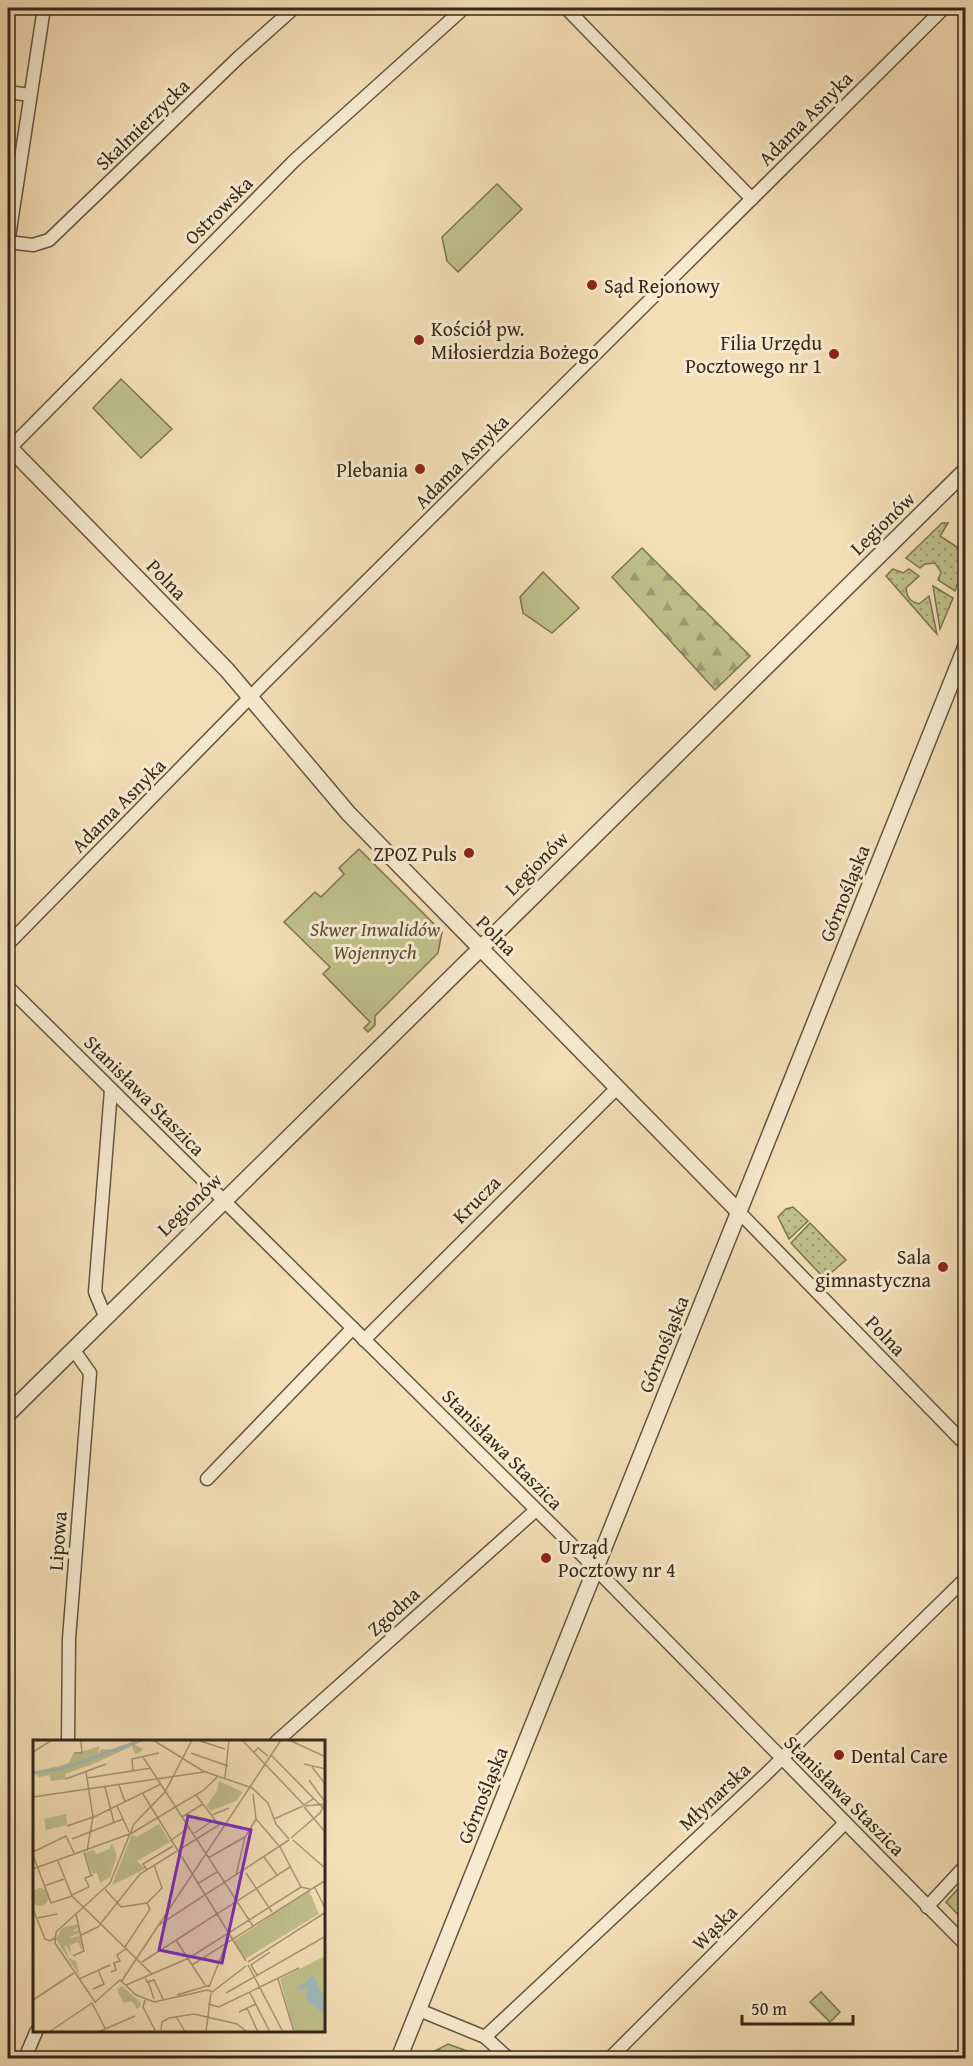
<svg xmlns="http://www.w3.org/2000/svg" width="973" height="2066" viewBox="0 0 973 2066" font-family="'Gentium Book Plus',serif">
	<defs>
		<pattern id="grass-dots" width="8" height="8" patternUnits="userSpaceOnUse" patternTransform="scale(1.5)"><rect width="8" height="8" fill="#bfc08b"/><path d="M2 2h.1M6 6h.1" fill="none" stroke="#9c9c71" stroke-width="1.8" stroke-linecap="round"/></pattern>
		<pattern id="forest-firs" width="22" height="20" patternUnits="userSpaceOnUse" patternTransform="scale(1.5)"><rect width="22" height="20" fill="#bfc08b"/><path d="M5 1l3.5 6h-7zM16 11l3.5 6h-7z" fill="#9c9c71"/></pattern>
	</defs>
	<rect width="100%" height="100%" fill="#f3deb6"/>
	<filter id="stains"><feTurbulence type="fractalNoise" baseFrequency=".00333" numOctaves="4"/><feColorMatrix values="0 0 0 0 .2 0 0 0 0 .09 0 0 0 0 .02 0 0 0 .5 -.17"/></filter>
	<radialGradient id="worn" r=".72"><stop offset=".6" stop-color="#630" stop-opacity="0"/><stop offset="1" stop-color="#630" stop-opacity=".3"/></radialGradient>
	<!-- grass -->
	<g fill="url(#grass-dots)" stroke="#7a7452" stroke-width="1.5">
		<path d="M942 523H948L940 536 963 551 965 546V566L955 591 938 580 941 572 935 563 925 564 920 568 906 558Z"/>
		<path d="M893 569 903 573 909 569 919 576 906 588C907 598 910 601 919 604L929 596 937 634 886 576Z"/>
		<path d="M933 586 953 598 940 629Z"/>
		<path d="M793 1207 808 1221 789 1239 778 1217 786 1209Z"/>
		<path d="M810 1223 846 1260 826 1277 822 1276 791 1243Z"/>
	</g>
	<!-- forest -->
	<g fill="url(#forest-firs)" stroke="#7a7452" stroke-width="1.5">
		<path d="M642 548 750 656 715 690 612 577Z"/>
		<path d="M448 2044 467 2051 463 2058H427L429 2054Z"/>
	</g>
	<!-- park -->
	<g fill="#bfc08b" stroke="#7a7452" stroke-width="1.5">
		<path d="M497 184 522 209 458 272 447 261 442 237Z"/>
		<path d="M121 379 172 429 141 458 93 408Z"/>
		<path d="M543 572 579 608 552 633 523 613 520 597Z"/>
		<path d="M359 849 442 932 438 953 375 1016V1025L368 1032 364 1028 370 1022 323 974 330 967 284 922 315 892 321 897 344 874 339 868Z"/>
		<path d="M965 1881V1922L946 1902Z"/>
		<path d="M821 1992 840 2012 830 2022 810 2002Z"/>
	</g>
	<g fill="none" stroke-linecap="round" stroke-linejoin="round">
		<!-- minor casing -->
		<g stroke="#655640" stroke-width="15">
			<g id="minor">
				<path d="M566 8 752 199"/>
				<path d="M8 92 30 95"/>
				<path d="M8 242 33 245 49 240 239 57 294 8"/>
				<path d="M8 243 44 8"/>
				<path d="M8 450 295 160 464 8"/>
				<path d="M8 944 267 680 944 8"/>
				<path d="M8 987 575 1548 966 1945"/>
				<path d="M739 1212 966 1445"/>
				<path d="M105 1316 95 1292 111 1090"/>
				<path d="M364 1340 617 1088"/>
				<path d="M207 1479 353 1328"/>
				<path d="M68 1742 69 1639 90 1373 73 1349"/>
				<path d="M276 1742 536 1510"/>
				<path d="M927 1907 966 1865"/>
				<path d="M419 2010 485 2037 508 2058"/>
				<path d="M485 2037 765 1775 966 1578"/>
				<path d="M25 2058 36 2032"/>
				<path d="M610 2058 845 1823"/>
			</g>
		</g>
		<!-- tertiary casing -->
		<g stroke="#655640" stroke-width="18">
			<g id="tertiary">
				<path d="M8 446 227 670 349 814 739 1212"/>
				<path d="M8 1414 966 470"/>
				<path d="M399 2058 966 646"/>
			</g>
		</g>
		<!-- minor -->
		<use href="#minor" stroke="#f7ead0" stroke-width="12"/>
		<!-- tertiary -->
		<use href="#tertiary" stroke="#f7ead0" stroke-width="15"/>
	</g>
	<!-- markers -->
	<g fill="#8f2418" stroke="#f7ead0" stroke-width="2">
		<circle cx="592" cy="285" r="6"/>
		<circle cx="419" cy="340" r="6"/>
		<circle cx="834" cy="354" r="6"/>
		<circle cx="420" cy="469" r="6"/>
		<circle cx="469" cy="853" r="6"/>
		<circle cx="943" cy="1267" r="6"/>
		<circle cx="546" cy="1558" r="6"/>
		<circle cx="839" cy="1755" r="6"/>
	</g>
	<g text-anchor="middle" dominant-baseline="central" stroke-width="6" stroke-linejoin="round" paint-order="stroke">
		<!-- street labels -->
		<g font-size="20" fill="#362819" stroke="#f7ead0">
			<text transform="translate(805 118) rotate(-45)">Adama Asnyka</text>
			<text transform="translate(142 124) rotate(-44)">Skalmierzycka</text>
			<text transform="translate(218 210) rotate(-45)">Ostrowska</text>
			<text transform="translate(461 461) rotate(-45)">Adama Asnyka</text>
			<text transform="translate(882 523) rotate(-44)">Legionów</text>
			<text transform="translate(167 579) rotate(46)">Polna</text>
			<text transform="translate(118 805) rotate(-45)">Adama Asnyka</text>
			<text transform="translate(536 863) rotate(-45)">Legionów</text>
			<text transform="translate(844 893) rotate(-68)">Górnośląska</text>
			<text transform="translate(497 935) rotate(45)">Polna</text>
			<text transform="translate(145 1095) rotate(45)">Stanisława Staszica</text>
			<text transform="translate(476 1199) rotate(-45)">Krucza</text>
			<text transform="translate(189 1204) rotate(-44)">Legionów</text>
			<text transform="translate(886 1335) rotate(46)">Polna</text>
			<text transform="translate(663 1344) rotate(-68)">Górnośląska</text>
			<text transform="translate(503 1449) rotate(45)">Stanisława Staszica</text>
			<text transform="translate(57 1541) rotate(-86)">Lipowa</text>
			<text transform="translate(393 1611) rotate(-42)">Zgodna</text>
			<text transform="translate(482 1795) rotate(-68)">Górnośląska</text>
			<text transform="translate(845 1795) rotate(45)">Stanisława Staszica</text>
			<text transform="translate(714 1796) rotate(-43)">Młynarska</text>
			<text transform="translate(714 1927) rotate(-45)">Wąska</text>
		</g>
		<!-- poi labels -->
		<g font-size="20" fill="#362819" stroke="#f7ead0" text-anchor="start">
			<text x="604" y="285">Sąd Rejonowy</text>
			<text x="431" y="328">Kościół pw.<tspan x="431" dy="23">Miłosierdzia Bożego</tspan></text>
			<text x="822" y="342" text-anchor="end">Filia Urzędu<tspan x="822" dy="23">Pocztowego nr 1</tspan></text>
			<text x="408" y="469" text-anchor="end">Plebania</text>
			<text x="457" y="853" text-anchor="end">ZPOZ Puls</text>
			<text x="931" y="1256" text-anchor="end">Sala<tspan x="931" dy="23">gimnastyczna</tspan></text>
			<text x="558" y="1546">Urząd<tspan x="558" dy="23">Pocztowy nr 4</tspan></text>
			<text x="851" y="1755">Dental Care</text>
		</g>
		<!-- park labels -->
		<g font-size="20" font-style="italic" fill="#584e36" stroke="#f7ead0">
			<text x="375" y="928">Skwer Inwalidów<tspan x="375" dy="23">Wojennych</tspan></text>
		</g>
	</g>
	<!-- overview -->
	<g transform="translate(33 1740)">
		<rect width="292" height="292" fill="#f3deb6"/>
		<path d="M67 6 64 16 16 31 17 35 6 37 0 32 30 25 36 23 40 14ZM44 184 46 187 37 192 46 190V193L35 198 47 196 50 213 45 202 37 205 38 215 34 206H31L36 218 43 221 47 237 23 199 29 188ZM292 216V292H261L247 239Z" fill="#bfc08b"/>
		<path d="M110 0 102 5 111 9 105 13 102 14 99 6 60 24 58 16H64L68 9 82 10Z" fill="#bfc08b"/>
		<path d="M186 41 210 52 203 61 178 71 173 66 184 51ZM-2 157a9 9 0 1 1 18 0a9 9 0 1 1-18 0Z" fill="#bfc08b"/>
		<path d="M58 16 60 24 32 34 33 39 18 41 16 31ZM276 150 286 174 212 219 201 201ZM89 246 108 263 107 267 104 269 99 261 90 263 84 249Z" fill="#bfc08b"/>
		<path d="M33 74 34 85 13 90 11 79ZM126 84 137 102 104 121 112 129 79 145 99 94 104 97ZM79 103 84 116 77 137 67 143 64 133 59 134 52 113 60 110 64 114 76 109Z" fill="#bfc08b"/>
		<path d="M280 235 292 260V268L287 271 272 259 274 249H264Z" fill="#a0b9b9"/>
		<path fill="none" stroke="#a0b9b9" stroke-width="3" d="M0 33 28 29 109 0"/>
		<path fill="none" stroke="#a79577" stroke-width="1.5" d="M120 0 170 31 219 48 235 63 243 84 256 99M164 0 192 9M209 0 271 65 280 59M256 0 293 17M0 12 19 0M221 12 225 8 235 16M41 13H49L48 0M158 13 195 26M238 15 293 71M110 17 220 186M271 24 293 29M279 27 293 45M100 31 99 19 126 13M53 32 60 77 54 111M54 38 118 28M192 38 196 0M33 39 73 24M276 40 292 62M86 45 92 62M72 47 81 83M110 54 213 221M220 54 223 79M163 55 186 85M0 57 171 32M84 66 96 92M272 66 292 64M271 67 293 93M179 75 196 68M149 77 170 64M223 79 247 107 268 147 277 149M241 79 270 66M34 86 63 76 128 44M160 94 182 79M258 98 287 73 293 61M39 99 90 79M260 100 293 129M137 101 155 88M0 112 33 96 42 115M51 112 58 136M0 115 18 163 39 156M231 117 244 135M175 118 212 97M25 121 39 156 119 234M0 129 99 93 171 50 185 36M114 130 110 124 140 106M213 133 239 172M203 135 212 97 223 79M164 144 184 132M11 146 31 139M281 146 292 168M72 149 88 167 114 163 129 148 121 125M39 155 56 147 52 138 60 135M0 169 12 199 17 201 22 198M5 178 24 174M126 185 256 100M48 195 65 187 107 134 186 85M143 200 172 245M92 207 117 169 114 163M40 216 51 211 43 174M109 222 257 127M215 222 293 172M159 225 293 140M215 225 250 292M78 232 83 230 81 223 87 221 84 215 94 208M224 235 218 225 237 212M112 236 114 242 121 240 130 259M46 239 77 225M245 239 261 292M115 241 121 259M88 242 248 0M93 245 156 218 268 147M176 247 192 207M60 249 71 244 65 230M175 250 179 252 213 226M193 253 293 196M217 253 237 292M144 255 177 245M0 260 41 233M112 260 110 267 123 292M62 262 22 203 23 192 77 143 101 84 132 52 159 0M61 263 87 240 103 255 121 262 175 250M175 264 186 267 266 228M214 268 225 292M206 272 223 264M143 276 152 292M128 290 129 282 136 278 161 274 204 284 214 292M16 292 59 263 72 288M65 292 102 276M173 292 178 253"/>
		<path fill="#7b2cbf" fill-opacity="0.15" stroke="#7b2cbf" stroke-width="3" d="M155 76 218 90 189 223 126 210Z"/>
		<rect width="292" height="292" fill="none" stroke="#362819" stroke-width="3"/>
	</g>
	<!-- margin -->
	<rect width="973" height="2066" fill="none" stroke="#f3deb6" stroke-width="30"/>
	<rect x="9" y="9" width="955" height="2048" fill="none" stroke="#362819" stroke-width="3"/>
	<rect x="15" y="15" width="943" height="2036" fill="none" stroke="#362819" stroke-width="1.5"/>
	<!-- scale -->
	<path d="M742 2015v9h111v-9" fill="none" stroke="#362819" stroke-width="3"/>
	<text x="751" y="2015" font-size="18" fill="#362819" stroke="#f7ead0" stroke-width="4.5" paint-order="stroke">50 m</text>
	<rect width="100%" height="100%" filter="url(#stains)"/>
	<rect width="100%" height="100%" fill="url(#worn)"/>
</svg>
